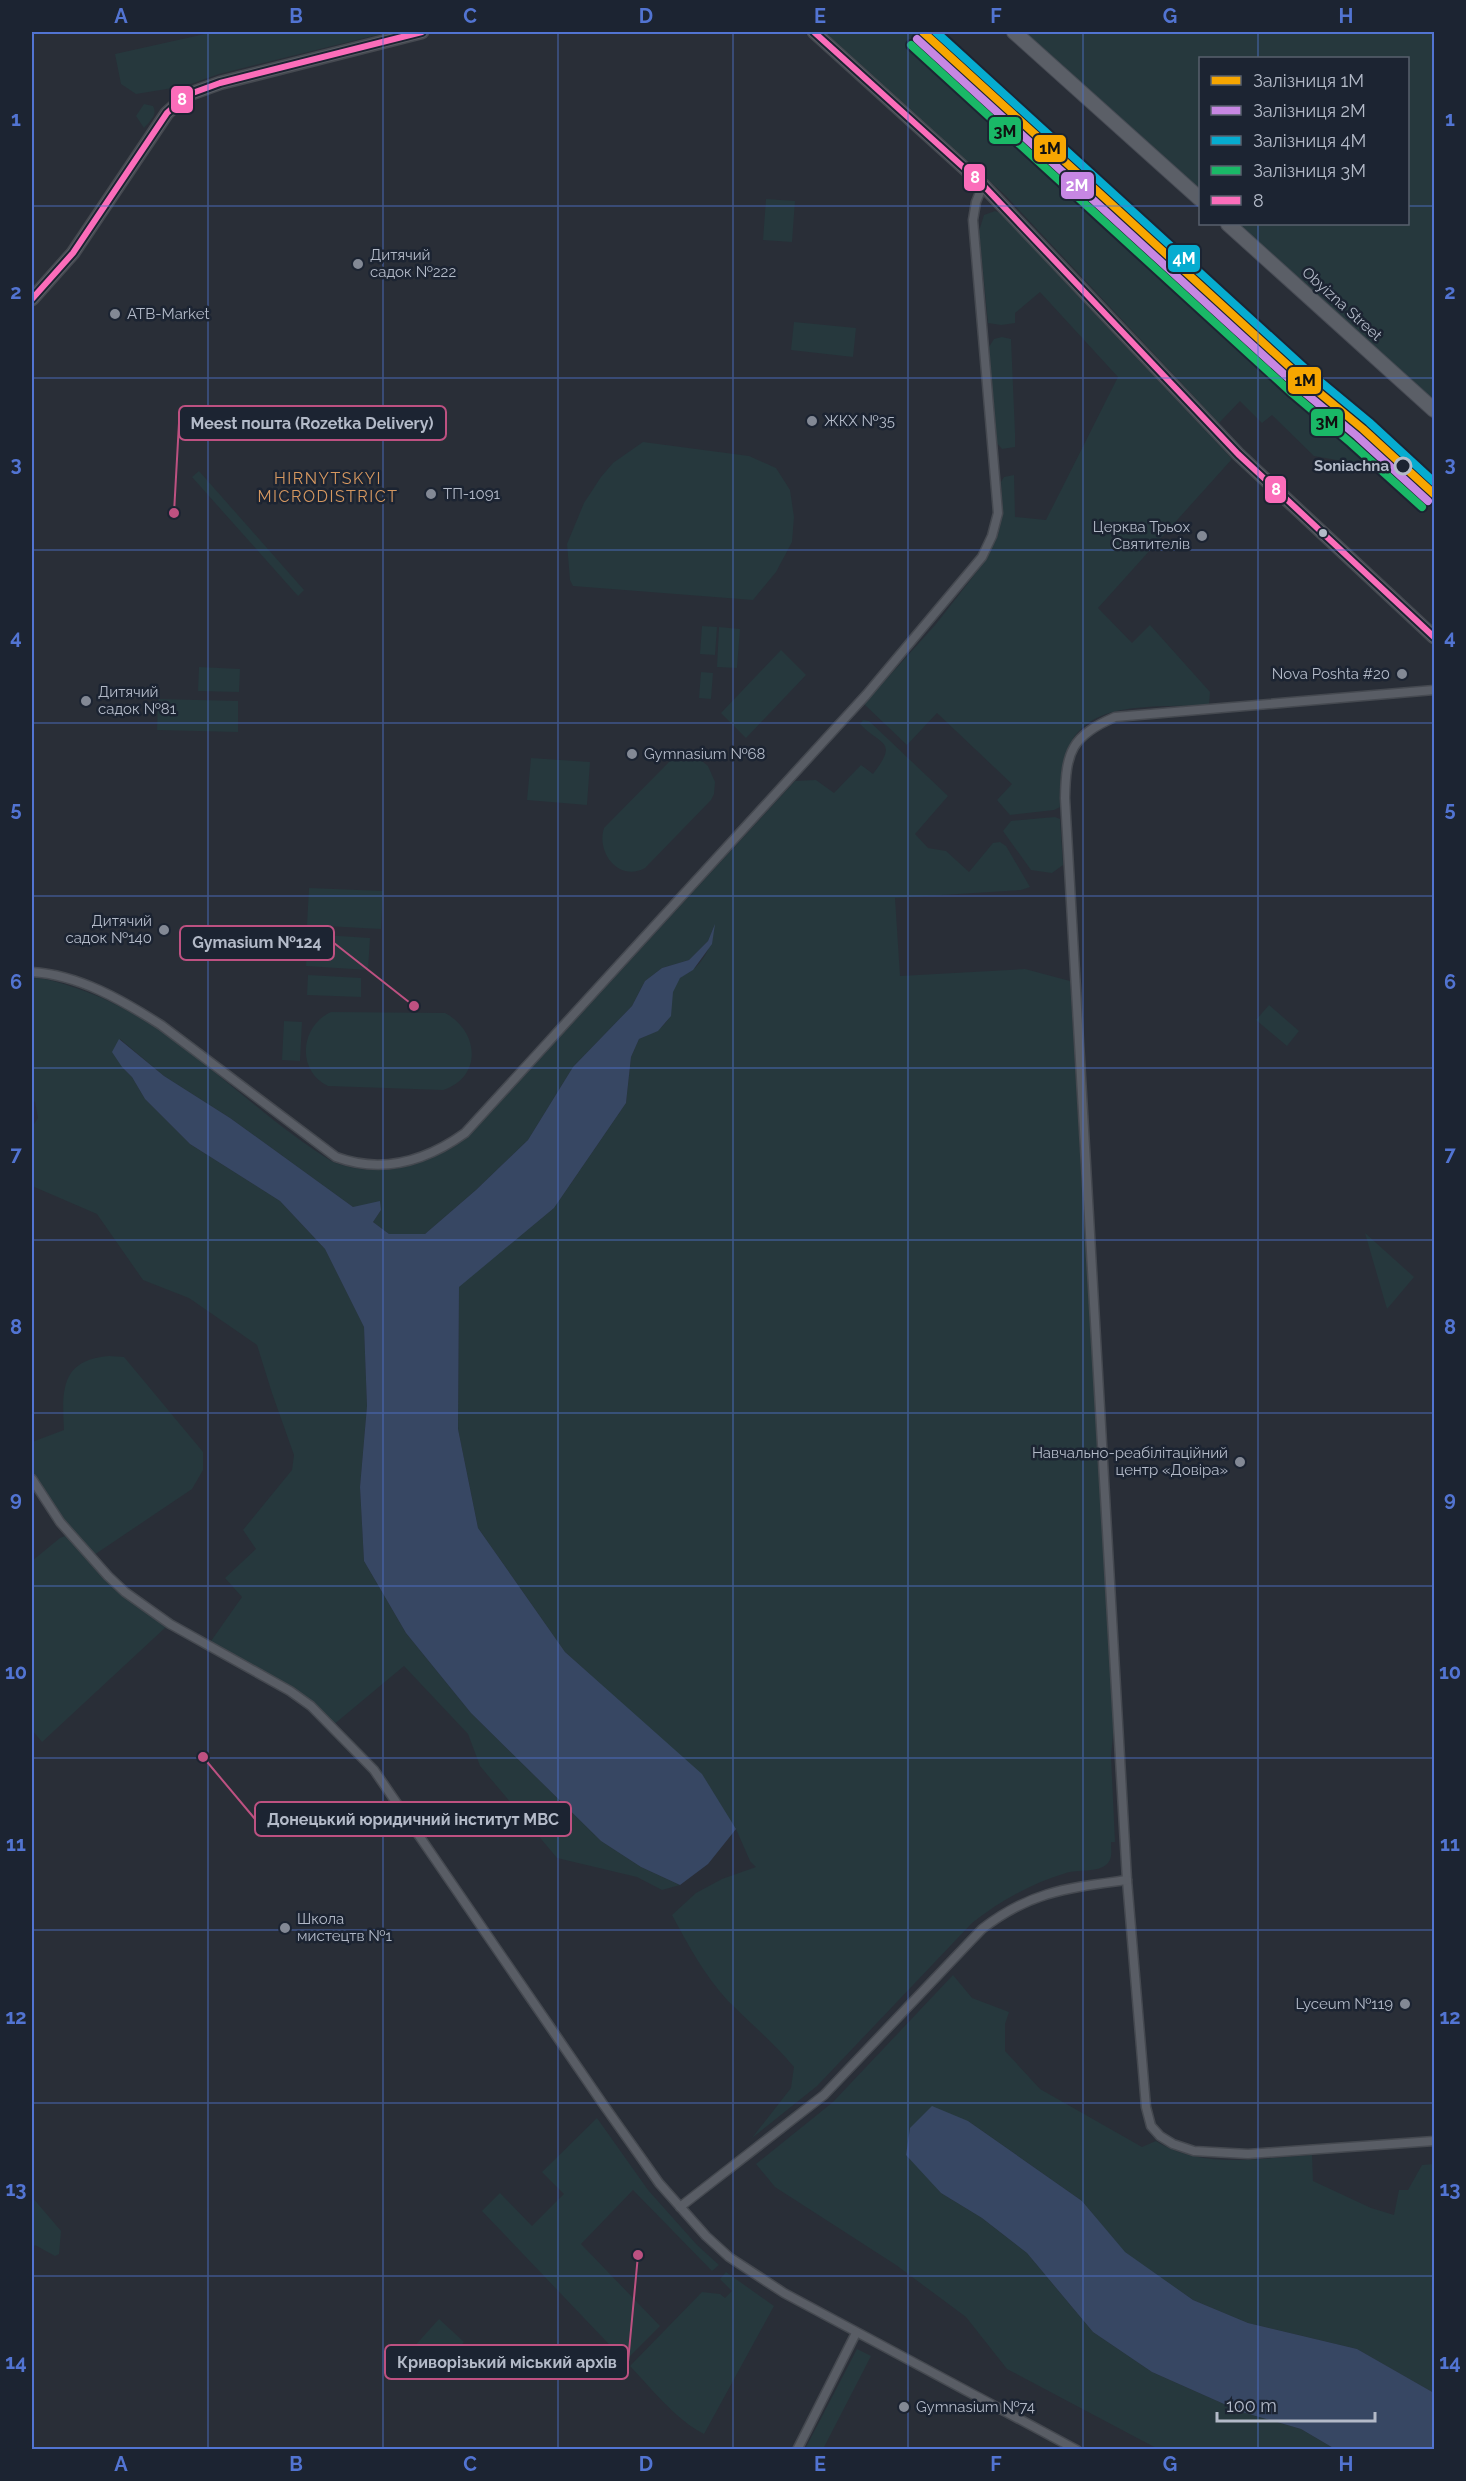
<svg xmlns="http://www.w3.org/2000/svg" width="1466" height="2481" viewBox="0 0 1466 2481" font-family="Raleway,sans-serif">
	<rect width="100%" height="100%" fill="#292e37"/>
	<!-- green -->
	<g fill="#26383d">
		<path d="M214 32H389L219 74 185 86 136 94 121 84 115 54Z"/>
		<path d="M825 32H916L1372 449 1359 464 1314 456 1272 415 1262 423 1240 401 1219 423 1005 195Z"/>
		<path d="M1014 32H1434V410L1228 224H1408V58H1200V199Z"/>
		<path d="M144 104 153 106C158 115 150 121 144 128L136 116Z"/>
		<path d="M766 199 795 201 792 242 763 240Z"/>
		<path d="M995 211 1000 213 1232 459 1098 608 1132 643 1150 625 1210 692 1209 705C1126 708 1055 697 1060 807L1054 810 1010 815 997 800 1012 784 937 713 907 745 864 704 936 624 986 560 997 538 1001 523 1003 514 1001 482 1004 477 1014 475 1015 517 1046 520 1118 377 1040 292 1015 313V323L1001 325 988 323 979 231 984 215Z"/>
		<path d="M794 322 856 328 853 357 791 350Z"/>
		<path d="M1002 337 1011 339 1015 433V447L1002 449 997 443 989 347 994 339Z"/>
		<path d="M643 442 749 456 776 468 790 490 794 517 792 542 776 572 753 600 573 586 570 580 567 544 584 503 601 477 613 463Z"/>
		<path d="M199 471 304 590 298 596 192 477Z"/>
		<path d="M702 626 717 627 715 655 700 654Z"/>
		<path d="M719 627 740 629 737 668 717 667Z"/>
		<path d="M781 650 806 675 746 738 721 713Z"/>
		<path d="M199 667 240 669 239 692 198 691Z"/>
		<path d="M701 672 713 673 711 699 699 698Z"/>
		<path d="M158 699 238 701V732L157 730Z"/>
		<path d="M863 720 869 721 948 796 915 834 928 848 946 851 969 872 993 843 1000 842 1006 846 1030 887 1021 890 895 898 900 976 1025 969 1070 981 1114 1724 1111 1756 1115 1842H1111C1111 1849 1113 1859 1107 1864 1098 1873 1078 1869 1066 1873 1032 1883 1000 1901 972 1923L817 2086 752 2138 791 2088 794 2067C774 2043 750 2023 728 2001 705 1976 688 1945 672 1915L696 1893 722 1879 756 1867 750 1861 736 1829 626 1707 565 1652 478 1528 458 1429 459 1286 554 1208 626 1103 631 1057 639 1039C690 1018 659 1006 679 979 682 975 687 974 691 971 705 961 712 944 714 927L708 941 689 960 662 968 645 981 632 1006 573 1067 528 1140 476 1190 425 1234H389L373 1222 381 1210 353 1207 230 1118 164 1076 120 1039 122 1067 132 1077 145 1099 190 1144 280 1201 325 1249 364 1327 367 1406 360 1487 364 1561 406 1633 471 1713 601 1841 641 1867 680 1885 662 1890 637 1877 557 1858 480 1766 468 1734 404 1666 332 1726 311 1706 209 1644 242 1597 225 1578 256 1549 243 1530 292 1470 294 1455 272 1393 257 1345 189 1298 143 1280 97 1214 32 1186V1127L38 1118 35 1102 32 1100V978C47 978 61 983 76 988 176 1021 245 1109 333 1162 382 1180 428 1166 468 1137L795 781 816 780 834 793 861 765 873 774C899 740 881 746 860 724Z"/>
		<path d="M683 756 698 758 708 766 715 782 714 794 711 800 645 868C619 882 596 853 604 828L670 761Z"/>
		<path d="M531 758 590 762 587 805 527 800Z"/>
		<path d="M1055 817 1060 819 1063 865 1052 873 1031 870 1003 831 1011 821Z"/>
		<path d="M309 888 383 891 381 929 307 925Z"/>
		<path d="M308 934 370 938 368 970 306 966Z"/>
		<path d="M308 975 361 978V997L307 995Z"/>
		<path d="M1269 1005 1299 1031 1287 1046 1256 1020Z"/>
		<path d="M331 1012 445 1013C479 1031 483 1077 443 1090L328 1086C296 1071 300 1026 331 1012Z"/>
		<path d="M284 1021 302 1022 300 1061 282 1060Z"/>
		<path d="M1365 1233 1414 1277 1387 1309Z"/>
		<path d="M109 1356 124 1357 203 1452V1470L192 1489 91 1557 32 1479V1442L64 1430C62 1391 60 1360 109 1356Z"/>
		<path d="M65 1536 71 1538C101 1572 130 1601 167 1626L42 1742 32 1730V1561L60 1538Z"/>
		<path d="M953 1975 972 1998 1009 2012 1005 2024V2051L1040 2089 1142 2147 1156 2141C1201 2170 1261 2158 1312 2155L1313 2181 1371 2208 1394 2215 1399 2190H1408L1422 2165 1434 2164V2393L1357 2349 1248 2323 1193 2300 1124 2252 1082 2201 968 2121 929 2178 941 2193 982 2218 1027 2253 1093 2332 1152 2372 1242 2412 1301 2429 1335 2449H1158L1007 2369 966 2317 896 2265 775 2187 756 2164 833 2102Z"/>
		<path d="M597 2118 648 2190 697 2245 719 2265 712 2271 633 2190 581 2244 660 2326 625 2361 482 2211 500 2193 532 2226 564 2194 542 2172Z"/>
		<path d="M32 2197 61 2231 59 2254 55 2256 35 2245 32 2250Z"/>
		<path d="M726 2272 774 2306 704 2434C675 2419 652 2389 630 2366L702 2292 720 2294 725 2298 732 2291 720 2279Z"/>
		<path d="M439 2319 464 2342 437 2372 412 2349Z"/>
		<path d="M857 2349 871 2356 823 2449H805Z"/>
	</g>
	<!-- water -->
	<g fill="#374763">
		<path d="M715 924 712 944 693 970 680 978 673 992 671 1016 658 1031 639 1039 631 1057 626 1103 554 1208 459 1287 458 1429 478 1528 565 1652 702 1774 736 1829 708 1864 680 1885 641 1867 601 1841 471 1713 406 1633 364 1561 360 1487 367 1406 364 1327 325 1249 280 1201 190 1144 145 1099 132 1077 122 1067 112 1052 119 1039 164 1076 230 1118 353 1207 380 1201 381 1210 373 1222 389 1234H425L476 1190 528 1140 573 1067 632 1006 645 981 662 968 689 960 708 941Z"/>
		<path d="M932 2106 968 2121 1082 2201 1125 2252 1193 2300 1248 2323 1357 2349 1434 2393V2449H1335L1301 2429 1242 2412 1152 2372 1093 2332 1027 2253 982 2218 941 2193 906 2155 910 2128Z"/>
	</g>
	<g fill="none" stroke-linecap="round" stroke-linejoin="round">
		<!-- street casing -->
		<g stroke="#454950" stroke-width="11">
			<g id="street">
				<path d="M1434 690 1115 717C1071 736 1066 752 1065 798L1127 1880 1146 2107 1151 2126 1160 2136 1173 2144 1194 2151 1248 2154 1434 2141"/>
				<path d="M32 972C79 975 122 1000 161 1025L336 1157C382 1174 426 1161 465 1133L866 695 982 557 992 536 998 513 973 220 976 202 983 185"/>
				<path d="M32 1479 60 1522 108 1576 125 1592 170 1624 290 1691 311 1706 374 1770 603 2104 659 2183 706 2236 729 2257 784 2293 1077 2450"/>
				<path d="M680 2207 824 2095 982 1929C1031 1891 1068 1888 1127 1880"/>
				<path d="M797 2450 856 2333"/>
			</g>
		</g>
		<!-- secondary casing -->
		<g stroke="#454950" stroke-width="15">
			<g id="secondary">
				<path d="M814 32 983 185 1238 454 1434 637"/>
				<path d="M32 299 73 253 167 113 187 95 220 83 422 32"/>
			</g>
		</g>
		<!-- primary casing -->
		<g stroke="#474b54" stroke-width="16">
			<g id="primary">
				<path d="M1014 32 1200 199"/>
				<path d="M1228 224 1434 410"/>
			</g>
		</g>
		<!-- street -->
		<use href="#street" stroke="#595d65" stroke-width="8"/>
		<!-- secondary -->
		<use href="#secondary" stroke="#585c63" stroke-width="12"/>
		<!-- primary -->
		<use href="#primary" stroke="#5b5f67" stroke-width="14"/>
		<!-- bus-1 casing -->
		<g stroke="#1c2432" stroke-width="10">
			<g id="bus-1">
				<path d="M814 32 983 185 1238 454 1434 637"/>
				<path d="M32 299 73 253 167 113 187 95 220 83 422 32"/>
			</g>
		</g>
		<!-- bus-1 -->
		<use href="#bus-1" stroke="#fb6dba" stroke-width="6"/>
		<!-- rail-1 casing -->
		<g stroke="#1c2432" stroke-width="12">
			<path id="rail-1" d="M923 32 1304 380 1363 429 1434 494"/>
		</g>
		<!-- rail-2 casing -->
		<g stroke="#1c2432" stroke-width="12">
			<path id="rail-2" d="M917 39 1298 387 1357 436 1428 501"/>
		</g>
		<!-- rail-3 casing -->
		<g stroke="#1c2432" stroke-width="12">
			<path id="rail-3" d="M936 32 1310 373 1369 422 1434 482"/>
		</g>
		<!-- rail-4 casing -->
		<g stroke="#1c2432" stroke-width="12">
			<path id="rail-4" d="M911 45 1292 393 1351 443 1422 507"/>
		</g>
		<!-- rail-1 -->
		<use href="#rail-1" stroke="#f7a600" stroke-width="8"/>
		<!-- rail-2 -->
		<use href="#rail-2" stroke="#c787e3" stroke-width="8"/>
		<!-- rail-3 -->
		<use href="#rail-3" stroke="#06acd0" stroke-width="8"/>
		<!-- rail-4 -->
		<use href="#rail-4" stroke="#1ab867" stroke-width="8"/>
	</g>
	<!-- grid -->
	<path fill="none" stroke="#5274d2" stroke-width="1.5" stroke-opacity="0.55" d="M208 32V2450M383 32V2450M558 32V2450M733 32V2450M908 32V2450M1083 32V2450M1258 32V58M32 206H1200M1408 206H1434M1258 224V2450M32 378H1434M32 550H1434M32 723H1434M32 896H1434M32 1068H1434M32 1240H1434M32 1413H1434M32 1586H1434M32 1758H1434M32 1930H1434M32 2103H1434M32 2276H1434"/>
	<!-- markers -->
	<g fill="#838995" stroke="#1c2432" stroke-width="2">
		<circle cx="358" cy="264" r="6"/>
		<circle cx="115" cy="314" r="6"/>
		<circle cx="812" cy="421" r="6"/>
		<circle cx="431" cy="494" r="6"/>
		<circle cx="1202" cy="536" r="6"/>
		<circle cx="1402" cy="674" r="6"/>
		<circle cx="86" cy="701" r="6"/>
		<circle cx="632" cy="754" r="6"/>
		<circle cx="164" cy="930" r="6"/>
		<circle cx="1240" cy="1462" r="6"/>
		<circle cx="285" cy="1928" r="6"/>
		<circle cx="1405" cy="2004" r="6"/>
		<circle cx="904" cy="2407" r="6"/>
	</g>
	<circle fill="#1c2432" stroke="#b3bac8" stroke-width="3" cx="1403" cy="466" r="8"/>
	<circle fill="#b3bac8" stroke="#1c2432" stroke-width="2" cx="1323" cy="533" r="5"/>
	<g text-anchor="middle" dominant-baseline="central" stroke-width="5" stroke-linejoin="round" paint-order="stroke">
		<!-- poi labels -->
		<g font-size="15" fill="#b3bac8" stroke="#1c2432" text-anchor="start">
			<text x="370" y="255">Дитячий<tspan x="370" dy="17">садок №222</tspan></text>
			<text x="127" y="314">ATB-Market</text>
			<text x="824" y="421">ЖКХ №35</text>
			<text x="443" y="494">ТП-1091</text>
			<text x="1190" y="527" text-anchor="end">Церква Трьох<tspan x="1190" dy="17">Святителів</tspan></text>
			<text x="1390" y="674" text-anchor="end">Nova Poshta #20</text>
			<text x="98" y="692">Дитячий<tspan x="98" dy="17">садок №81</tspan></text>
			<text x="644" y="754">Gymnasium №68</text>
			<text x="152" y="921" text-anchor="end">Дитячий<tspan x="152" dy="17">садок №140</tspan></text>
			<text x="1228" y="1453" text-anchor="end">Навчально-реабілітаційний<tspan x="1228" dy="17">центр «Довіра»</tspan></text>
			<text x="297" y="1919">Школа<tspan x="297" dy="17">мистецтв №1</tspan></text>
			<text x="1393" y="2004" text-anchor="end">Lyceum №119</text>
			<text x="916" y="2407">Gymnasium №74</text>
		</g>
		<!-- street labels -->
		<g font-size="15" fill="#b3bac8" stroke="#1c2432">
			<text transform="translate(1342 304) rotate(42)">Obyizna Street</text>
		</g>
		<!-- stop labels -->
		<g font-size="15" font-weight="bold" fill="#b3bac8" stroke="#1c2432" text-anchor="end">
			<text x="1389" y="466">Soniachna</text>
		</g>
		<!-- neighbourhood labels -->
		<g font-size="16" letter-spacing="1.5" fill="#d69860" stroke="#1c2432">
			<text x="328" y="478">HIRNYTSKYI<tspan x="328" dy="18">MICRODISTRICT</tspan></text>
		</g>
	</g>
	<!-- callouts -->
	<path fill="none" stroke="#bd5181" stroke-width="2" d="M174 513L179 423M414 1006L334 943M203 1757L255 1819M638 2255L628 2362"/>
	<g fill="#bd5181" stroke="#1c2432" stroke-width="2">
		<circle cx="174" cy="513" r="6"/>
		<circle cx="414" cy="1006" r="6"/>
		<circle cx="203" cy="1757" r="6"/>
		<circle cx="638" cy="2255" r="6"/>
	</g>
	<g fill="#1c2432" stroke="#bd5181" stroke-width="2">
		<rect x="179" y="406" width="267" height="34" rx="6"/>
		<rect x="180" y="926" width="154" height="34" rx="6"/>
		<rect x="255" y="1802" width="316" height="34" rx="6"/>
		<rect x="385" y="2345" width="243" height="34" rx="6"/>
	</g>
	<g font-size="16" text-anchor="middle" font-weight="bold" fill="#b3bac8">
		<text x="312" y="429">Meest пошта (Rozetka Delivery)</text>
		<text x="257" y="948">Gymasium №124</text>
		<text x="413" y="1825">Донецький юридичний інститут МВС</text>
		<text x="507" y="2368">Криворізький міський архів</text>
	</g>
	<g stroke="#1c2432" stroke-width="2">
		<rect x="170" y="85" width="24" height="29" rx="6" fill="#fb6dba"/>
		<rect x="988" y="116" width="34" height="29" rx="6" fill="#1ab867"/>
		<rect x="1033" y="134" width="34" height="29" rx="6" fill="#f7a600"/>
		<rect x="963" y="163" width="23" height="29" rx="6" fill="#fb6dba"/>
		<rect x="1060" y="171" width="35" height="29" rx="6" fill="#c787e3"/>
		<rect x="1167" y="244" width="34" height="29" rx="6" fill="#06acd0"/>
		<rect x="1287" y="366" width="35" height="29" rx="6" fill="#f7a600"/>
		<rect x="1310" y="408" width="34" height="29" rx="6" fill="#1ab867"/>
		<rect x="1264" y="475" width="23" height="29" rx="6" fill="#fb6dba"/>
	</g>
	<g font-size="16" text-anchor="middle" font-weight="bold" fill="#fff">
		<text x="182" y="105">8</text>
		<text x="975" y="183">8</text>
		<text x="1077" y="191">2М</text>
		<text x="1184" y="264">4М</text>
		<text x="1276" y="495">8</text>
	</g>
	<g font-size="16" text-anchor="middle" font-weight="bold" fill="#111">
		<text x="1005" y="137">3М</text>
		<text x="1050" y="154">1М</text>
		<text x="1305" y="386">1М</text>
		<text x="1327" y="428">3М</text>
	</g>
	<!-- border -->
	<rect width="1466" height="2481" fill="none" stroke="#1c2432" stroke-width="66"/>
	<!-- legend -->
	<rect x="1199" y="57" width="210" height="168" fill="#1c2432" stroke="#58606e" stroke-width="1.5"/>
	<rect x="1211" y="76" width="30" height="9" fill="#f7a600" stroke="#58606e" stroke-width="1.5"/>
	<text x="1253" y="87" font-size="18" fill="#b3bac8">Залізниця 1М</text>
	<rect x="1211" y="106" width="30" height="9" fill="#c787e3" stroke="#58606e" stroke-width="1.5"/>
	<text x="1253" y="117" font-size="18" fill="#b3bac8">Залізниця 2М</text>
	<rect x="1211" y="136" width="30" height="9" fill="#06acd0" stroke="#58606e" stroke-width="1.5"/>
	<text x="1253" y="147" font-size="18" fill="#b3bac8">Залізниця 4М</text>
	<rect x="1211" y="166" width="30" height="9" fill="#1ab867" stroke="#58606e" stroke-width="1.5"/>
	<text x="1253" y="177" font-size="18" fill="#b3bac8">Залізниця 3М</text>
	<rect x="1211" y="196" width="30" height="9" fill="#fb6dba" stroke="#58606e" stroke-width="1.5"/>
	<text x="1253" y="207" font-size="18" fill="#b3bac8">8</text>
	<!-- scale -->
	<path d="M1217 2412v9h158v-9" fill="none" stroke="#b3bac8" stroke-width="3"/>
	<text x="1226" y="2412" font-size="18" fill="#b3bac8" stroke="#1c2432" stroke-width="4.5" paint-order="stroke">100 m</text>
	<rect x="33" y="33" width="1400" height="2415" fill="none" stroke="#5274d2" stroke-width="2"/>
	<g font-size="20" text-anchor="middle" font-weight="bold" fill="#5274d2">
		<text x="121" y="23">A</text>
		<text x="296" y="23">B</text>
		<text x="470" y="23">C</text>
		<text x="646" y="23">D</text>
		<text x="820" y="23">E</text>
		<text x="996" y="23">F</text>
		<text x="1170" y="23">G</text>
		<text x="1346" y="23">H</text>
		<text x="16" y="126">1</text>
		<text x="1450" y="126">1</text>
		<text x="16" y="299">2</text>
		<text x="1450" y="299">2</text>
		<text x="16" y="471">3</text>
		<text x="1450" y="471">3</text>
		<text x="16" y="644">4</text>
		<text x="1450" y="644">4</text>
		<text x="16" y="816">5</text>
		<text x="1450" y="816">5</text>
		<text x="16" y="989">6</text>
		<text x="1450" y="989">6</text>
		<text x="16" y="1161">7</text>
		<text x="1450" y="1161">7</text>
		<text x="16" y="1334">8</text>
		<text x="1450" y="1334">8</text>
		<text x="16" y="1506">9</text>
		<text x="1450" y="1506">9</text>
		<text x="16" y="1679">10</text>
		<text x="1450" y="1679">10</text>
		<text x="16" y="1851">11</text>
		<text x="1450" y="1851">11</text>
		<text x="16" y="2024">12</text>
		<text x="1450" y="2024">12</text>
		<text x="16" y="2196">13</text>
		<text x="1450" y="2196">13</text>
		<text x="16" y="2369">14</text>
		<text x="1450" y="2369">14</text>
		<text x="121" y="2471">A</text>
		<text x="296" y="2471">B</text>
		<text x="470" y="2471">C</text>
		<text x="646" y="2471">D</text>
		<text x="820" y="2471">E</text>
		<text x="996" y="2471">F</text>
		<text x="1170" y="2471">G</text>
		<text x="1346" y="2471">H</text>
	</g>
</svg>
